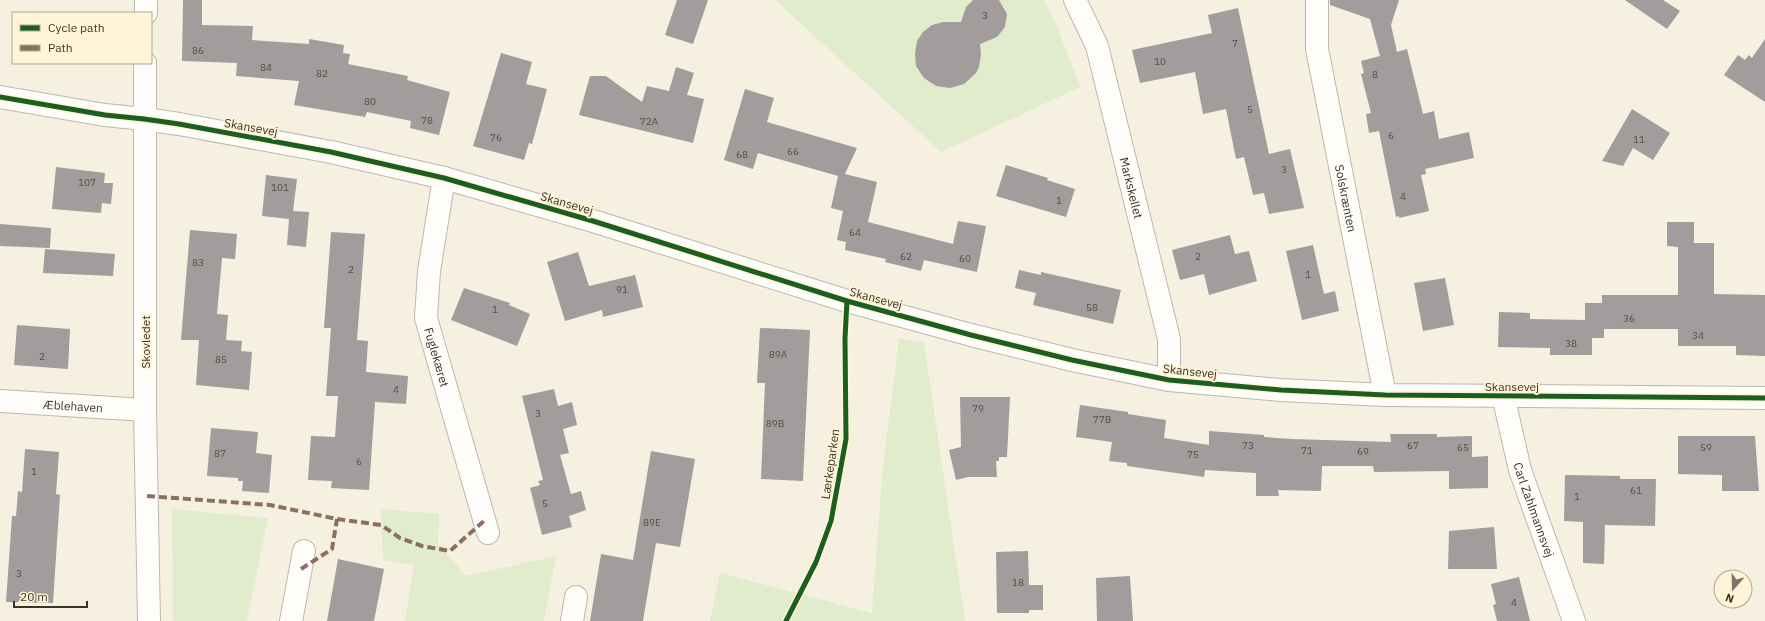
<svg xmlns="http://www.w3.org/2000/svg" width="1765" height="621" viewBox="0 0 1765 621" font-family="'IBM Plex Sans',sans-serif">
	<rect width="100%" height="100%" fill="#f6f0e1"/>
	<!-- green -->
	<g fill="#e1eccc">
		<path d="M775 0H1044L1057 26 1080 87 941 152Z"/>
		<path d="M899 338 924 343 965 621H710L720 573 872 613 883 465Z"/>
		<path d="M172 509 268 518 247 621H173Z"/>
		<path d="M381 509 439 514 438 544 466 576 556 556 544 621H405L414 565 383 560Z"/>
	</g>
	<!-- building -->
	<g fill="#a29c9d">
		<path d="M183 0H202V25L253 26 252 40 309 44V39L344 45 343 53 350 54 348 64 408 76 407 80 450 92 439 135 410 128 411 121 367 112 365 117 294 105 299 81 236 76 237 63 182 61Z"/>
		<path d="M677 0H708L693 44 665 35Z"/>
		<path d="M973 0H999L1007 14 1005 27 997 37 980 44 981 55 979 67 976 73 964 84 950 88 936 86 924 78 916 66 915 54 917 41 923 32 932 25 943 22H961L966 7Z"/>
		<path d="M1330 0H1399L1391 25 1397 52 1407 49 1423 114 1434 111 1439 139 1469 132 1474 158 1425 169 1426 174 1421 175 1429 211 1399 218V216L1396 217 1379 131 1369 133 1366 114 1371 113 1361 74 1364 73 1361 61 1380 56 1370 19 1330 5Z"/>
		<path d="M1625 0H1663L1680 11 1667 29Z"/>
		<path d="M1238 8 1269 154 1290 149 1304 208 1269 214 1264 193 1253 195 1244 157 1236 159 1226 109 1203 114 1195 72 1140 83 1132 50 1212 33 1208 15Z"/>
		<path d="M1765 39V102L1724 75 1738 55 1745 60 1749 55 1752 58Z"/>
		<path d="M501 53 532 62 526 84 547 89 532 144 529 143 524 160 473 146Z"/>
		<path d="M676 67 694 73 687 95 704 99 693 143 579 115 590 76H606L642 102 647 86 669 91Z"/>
		<path d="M745 89 774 98 767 122 857 148 845 174 877 182 868 222 953 244 958 221 986 226 977 272 924 260 921 271 885 262 886 259 845 250 846 242 837 240 843 211 831 208 838 176 758 153 753 169 724 160Z"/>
		<path d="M1632 109 1670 133 1653 160 1633 148 1623 166 1602 161Z"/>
		<path d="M1006 165 1048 178 1047 180 1075 189 1066 217 996 196Z"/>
		<path d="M56 167 105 173 104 183H113L111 204 102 203 101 213 52 209Z"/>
		<path d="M266 175 297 179 293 211 309 212 306 247 287 245 289 219 262 216Z"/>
		<path d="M1667 222H1694V243H1714V294L1765 295V356L1736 355V346H1678V329H1604V338H1592V355H1550V348L1498 347 1499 312 1530 313V319L1585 320V303H1602V295H1678V247L1667 246Z"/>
		<path d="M0 224 51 228 50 248 0 246Z"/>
		<path d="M190 230 237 234 235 259 222 258 217 314 228 315 226 340 242 341 241 351 252 352 249 390 196 385 199 340H181Z"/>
		<path d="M331 232 365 234 357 340 368 341 366 372 408 376 406 404 375 402 369 490 331 488 332 481 308 480 311 436 335 437 338 396H326L331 328H324Z"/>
		<path d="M1230 235 1235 254 1249 251 1257 281 1209 295 1204 274 1180 280 1172 250Z"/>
		<path d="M1313 245 1324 294 1335 291 1339 311 1302 320 1286 251Z"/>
		<path d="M45 249 115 254 113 276 43 273Z"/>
		<path d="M578 252 589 286 635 275 643 307 603 317 602 310 565 321 547 262Z"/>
		<path d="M1019 270 1041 275V272L1121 290 1113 324 1033 305 1036 293 1015 288Z"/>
		<path d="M1445 278 1454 325 1423 331 1414 283Z"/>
		<path d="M464 288 510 303 509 305 530 314 517 346 451 320Z"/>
		<path d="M17 325 70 329 68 369 14 365Z"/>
		<path d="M760 328 810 330 803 481 761 479 765 383H757Z"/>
		<path d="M554 389 558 406 572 402 577 425 563 429 569 453 560 455 571 494 581 491 586 510 569 516 572 527 542 535 530 488 540 485 538 481 543 480 522 396Z"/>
		<path d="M960 397H1010L1007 457H999V461H996L997 477H968L956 480 949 450 961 447Z"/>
		<path d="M1080 405 1128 412V414L1166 420 1164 438 1209 445V431L1264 435V437L1292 439 1391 442 1390 434H1437V437L1472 436V457L1488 456V488L1449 489V471L1374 472 1373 466H1322L1321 491 1278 490 1279 496H1256V473L1205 470 1204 477 1127 466V463L1109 461 1112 442 1076 437Z"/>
		<path d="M211 428 258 432 256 453 272 455 269 493 242 491 243 481H238V478L207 476Z"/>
		<path d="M1678 436H1755L1759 491H1722V475L1678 474Z"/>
		<path d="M25 449 59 452 56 494 60 495 53 603 6 602 12 516H16L18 491 22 492Z"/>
		<path d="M651 451 695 459 680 547 656 543 643 621H590L601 554 633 560Z"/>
		<path d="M1565 475 1620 476V479H1656L1655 526 1605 525 1604 564 1583 563V522L1564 521Z"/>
		<path d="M1494 527 1497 569H1448L1449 531Z"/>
		<path d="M1028 551 1029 585H1043V610H1029V613H997L996 552Z"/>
		<path d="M338 559 384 569 374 621H327Z"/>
		<path d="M1130 576 1133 621H1097L1096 578Z"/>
		<path d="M1519 577 1530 621H1497L1493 605 1496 604 1491 584Z"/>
	</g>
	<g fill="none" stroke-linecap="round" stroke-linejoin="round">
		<!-- minor casing -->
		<g stroke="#bdb8ab" stroke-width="24">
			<g id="minor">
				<path id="s1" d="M1075 0 1097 46 1169 339V380"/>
				<path id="s2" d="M1317 0V49L1385 395"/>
				<path d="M146 13V0"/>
				<path d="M145 63V410L149 621"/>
				<path d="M0 97 105 115 144 119 179 124 331 152 444 178 593 221 847 301 971 335 1072 360 1169 380 1281 390 1385 395 1765 398"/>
				<path id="s3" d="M444 178 429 271 426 318 488 533"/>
				<path id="s4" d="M1503 395 1520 470 1574 621"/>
				<path id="s5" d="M0 401 145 410"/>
				<path d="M291 621 304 551"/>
				<path d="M572 621 576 597"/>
			</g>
		</g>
		<!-- minor -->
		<use href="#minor" stroke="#fefdfa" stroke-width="22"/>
		<!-- quiet -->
		<g stroke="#8d6e63" stroke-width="4" stroke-dasharray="8 4" stroke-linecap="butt">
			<path d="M147 496 270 505 337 519 381 525 400 538 422 546 450 551 485 520"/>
			<path d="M301 569 332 549 337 519"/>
		</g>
		<!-- cycleway casing -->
		<g stroke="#fff4d8" stroke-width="8">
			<g id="cycleway">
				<path d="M0 97 105 115 144 119 179 124 331 152 444 178 593 221 847 301 971 335 1072 360 1169 380 1281 390 1385 395 1765 398"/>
				<path d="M786 621 816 562 831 521 846 439 845 338 847 301"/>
			</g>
		</g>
		<!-- cycleway -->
		<use href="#cycleway" stroke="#1b5e20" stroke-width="5"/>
	</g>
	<g text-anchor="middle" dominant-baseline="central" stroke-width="4" stroke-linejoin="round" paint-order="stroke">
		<!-- number labels -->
		<g font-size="10" fill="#544e44">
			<text x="985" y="15">3</text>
			<text x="1235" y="43">7</text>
			<text x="198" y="50">86</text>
			<text x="1160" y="61">10</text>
			<text x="266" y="67">84</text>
			<text x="322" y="73">82</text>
			<text x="1375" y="74">8</text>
			<text x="370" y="101">80</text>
			<text x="1250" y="109">5</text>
			<text x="427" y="120">78</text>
			<text x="649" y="121">72A</text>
			<text x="1391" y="135">6</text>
			<text x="496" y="137">76</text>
			<text x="1639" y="139">11</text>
			<text x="793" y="151">66</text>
			<text x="742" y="154">68</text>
			<text x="1284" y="169">3</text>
			<text x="87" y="182">107</text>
			<text x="280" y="187">101</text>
			<text x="1403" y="196">4</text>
			<text x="1059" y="200">1</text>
			<text x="855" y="232">64</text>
			<text x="906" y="256">62</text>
			<text x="1198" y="256">2</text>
			<text x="965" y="258">60</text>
			<text x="198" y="262">83</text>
			<text x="351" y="269">2</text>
			<text x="1308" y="274">1</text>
			<text x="622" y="289">91</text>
			<text x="1092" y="307">58</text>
			<text x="495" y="309">1</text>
			<text x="1629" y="318">36</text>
			<text x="1698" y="335">34</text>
			<text x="1571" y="343">38</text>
			<text x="778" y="354">89A</text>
			<text x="42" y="356">2</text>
			<text x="221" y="359">85</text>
			<text x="396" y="389">4</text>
			<text x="978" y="408">79</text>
			<text x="538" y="413">3</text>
			<text x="1102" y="419">77B</text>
			<text x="775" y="423">89B</text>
			<text x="1248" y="445">73</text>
			<text x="1413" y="445">67</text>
			<text x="1463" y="447">65</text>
			<text x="1706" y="447">59</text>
			<text x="1307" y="450">71</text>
			<text x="1363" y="451">69</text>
			<text x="220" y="453">87</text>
			<text x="1193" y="454">75</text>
			<text x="359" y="461">6</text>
			<text x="34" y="471">1</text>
			<text x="1636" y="490">61</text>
			<text x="1577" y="496">1</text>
			<text x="545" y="503">5</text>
			<text x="652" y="522">89E</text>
			<text x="19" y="573">3</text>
			<text x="1018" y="582">18</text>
			<text x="1514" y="602">4</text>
		</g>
		<!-- street labels -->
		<g font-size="12" fill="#3a3427" stroke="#fff4d8">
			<text transform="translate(251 127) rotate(10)">Skansevej</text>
			<text stroke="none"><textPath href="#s1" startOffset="197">Markskellet</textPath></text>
			<text stroke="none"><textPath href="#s2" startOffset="201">Solskrænten</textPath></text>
			<text transform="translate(567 203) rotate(16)">Skansevej</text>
			<text transform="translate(876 298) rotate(15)">Skansevej</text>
			<text transform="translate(145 342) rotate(-90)">Skovledet</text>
			<text stroke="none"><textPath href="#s3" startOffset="182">Fuglekæret</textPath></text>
			<text transform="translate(1190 371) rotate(6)">Skansevej</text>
			<text x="1512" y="386">Skansevej</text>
			<text stroke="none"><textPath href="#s5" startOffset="73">Æblehaven</textPath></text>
			<text transform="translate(830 464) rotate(-82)">Lærkeparken</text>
			<text stroke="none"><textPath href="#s4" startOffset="119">Carl Zahlmannsvej</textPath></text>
		</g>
	</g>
	<!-- legend -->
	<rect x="12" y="12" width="140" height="52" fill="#fff4d8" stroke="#b0a791"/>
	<rect x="20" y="25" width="20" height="6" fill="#1b5e20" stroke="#b0a791"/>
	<text x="48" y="32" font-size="12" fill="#3a3427">Cycle path</text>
	<rect x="20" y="45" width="20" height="6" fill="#8d6e63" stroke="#b0a791"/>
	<text x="48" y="52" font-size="12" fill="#3a3427">Path</text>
	<!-- north arrow -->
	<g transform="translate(1733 589) rotate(200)"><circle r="19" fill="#fff4d8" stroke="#b0a791"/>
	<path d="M0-3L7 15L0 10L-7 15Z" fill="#7c7668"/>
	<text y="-6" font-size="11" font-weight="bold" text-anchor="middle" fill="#3a3427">N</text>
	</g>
	<!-- scale -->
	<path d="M14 601v6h73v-6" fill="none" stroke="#3a3427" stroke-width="2"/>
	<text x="20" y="601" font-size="12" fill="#3a3427" stroke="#fff4d8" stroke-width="3" paint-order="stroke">20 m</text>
</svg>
